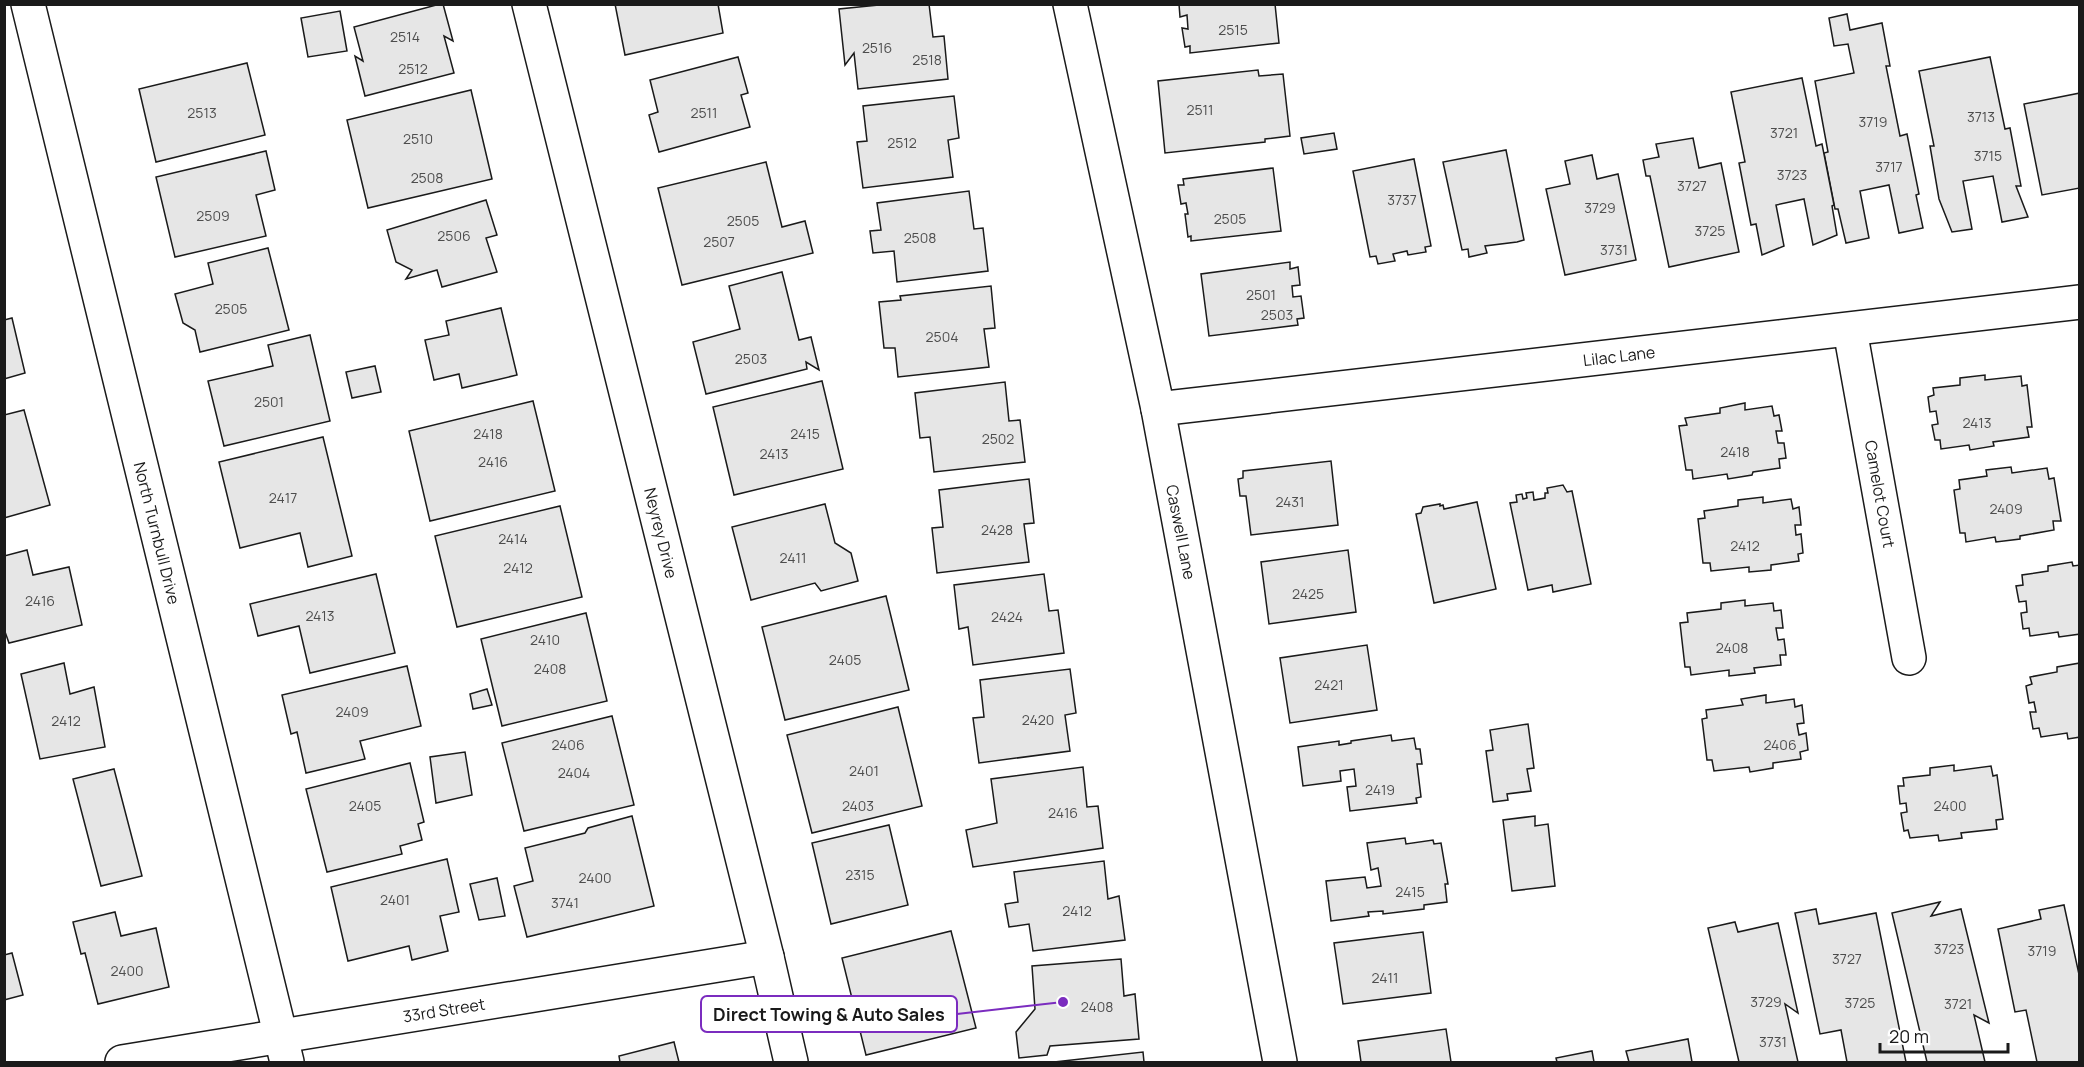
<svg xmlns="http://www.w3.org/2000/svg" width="2084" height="1067" viewBox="0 0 2084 1067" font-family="Manrope,sans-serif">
	<rect width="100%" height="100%" fill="#fff"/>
	<!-- building -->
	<g fill="#e6e6e6" stroke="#1a1a1a" stroke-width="1.5">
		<path d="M440 4H443L453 41 444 36 454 73 365 96 355 56 363 61 354 27Z"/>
		<path d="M615 4H718L723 33 625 55Z"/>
		<path d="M889 4H929L933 37 944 36 948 79 858 89 854 53 845 65 839 9Z"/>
		<path d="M1179 4H1275L1279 43 1190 53V46L1185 47 1182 28 1188 29 1187 15 1180 17Z"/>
		<path d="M340 11 347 51 308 57 301 18Z"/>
		<path d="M1847 14 1850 30 1882 23 1890 66H1886L1900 136 1907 134 1919 194 1916 195 1923 228 1899 233 1889 185 1860 191 1869 238 1846 243 1838 209H1835L1824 153 1828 152 1815 81 1854 73 1848 44 1834 46 1829 18Z"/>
		<path d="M738 57 748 93 741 95 750 127 659 152 649 115 658 112 650 80Z"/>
		<path d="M1990 57 2005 129 2010 128 2021 186H2016L2028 217 2002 222 1993 176 1963 181 1972 229 1952 232 1939 199 1930 146H1934L1919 71Z"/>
		<path d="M247 63 265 135 156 162 139 89Z"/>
		<path d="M1258 70 1259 76 1283 74 1290 136 1265 139V142L1165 153 1158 81Z"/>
		<path d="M1802 78 1816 146 1822 144 1834 205 1832 206 1837 235 1813 245 1804 199 1776 205 1784 246 1762 255 1756 224 1751 225 1739 163 1745 162 1731 92Z"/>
		<path d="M471 90 492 179 368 208 347 120Z"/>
		<path d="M2080 93V188L2042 195 2024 104Z"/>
		<path d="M954 96 959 138 948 140 953 177 863 188 857 142 867 141 863 106Z"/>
		<path d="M1334 133 1337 149 1304 154 1301 138Z"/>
		<path d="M1693 138 1699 168 1721 163 1739 252 1669 267 1650 176H1646L1643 160 1659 157 1656 144Z"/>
		<path d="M1506 150 1524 240 1517 242 1485 246 1487 253 1469 257 1468 249 1462 250 1443 162Z"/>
		<path d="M266 151 275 190 256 195 266 236 175 257 156 177Z"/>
		<path d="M1592 155 1597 179 1618 174 1636 260 1565 275 1546 189 1570 184 1565 161Z"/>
		<path d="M1414 159 1431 246 1425 247 1426 252 1408 255 1407 251 1393 254 1395 261 1378 264 1376 256 1370 257 1353 171Z"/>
		<path d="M766 162 782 227 805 221 813 253 682 285 658 188Z"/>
		<path d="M1273 168 1281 231 1191 241V236L1188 237 1185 214H1188L1186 203 1181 204 1178 185H1184L1183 179Z"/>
		<path d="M969 191 974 229 983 228 988 271 897 282 894 251 873 253 870 231 881 230 877 203Z"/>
		<path d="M486 200 497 235 486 238 497 272 442 287 437 270 406 279 412 270 396 262 387 230Z"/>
		<path d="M268 248 289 330 200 352 195 330 183 323 175 294 213 284 208 263Z"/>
		<path d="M1290 262V269L1298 267 1300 285 1292 286 1293 297 1301 296 1304 318 1297 319 1298 325 1209 336 1201 274Z"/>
		<path d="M782 272 799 340 811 337 819 370 806 362 807 369 706 394 693 342 740 329 729 286Z"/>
		<path d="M991 286 995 328 984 329 989 367 898 377 895 348H884L879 302 901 300 900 296Z"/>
		<path d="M501 308 517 375 462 388 459 374 434 380 425 340 449 335 446 321Z"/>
		<path d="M12 318 25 373 4 379V320Z"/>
		<path d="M310 335 330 421 224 446 208 381 273 366 268 345Z"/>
		<path d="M375 366 381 392 352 398 346 372Z"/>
		<path d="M1985 375V380L2021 376 2022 386 2027 385 2032 427H2027L2029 437 1993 442 1994 446 1970 450 1969 445 1941 449 1940 440H1935L1932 425 1938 424 1936 411 1930 412 1928 397 1934 395 1933 388 1960 385V378Z"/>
		<path d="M822 381 843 469 734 495 713 407Z"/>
		<path d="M1005 382 1009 421 1020 420 1025 462 934 472 930 437 920 438 915 393Z"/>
		<path d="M533 401 555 491 430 521 409 431Z"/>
		<path d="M1745 403V410L1772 406 1774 416 1779 415 1782 431H1776L1778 443H1784L1786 458 1779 459 1780 468 1753 472 1752 475 1728 479 1727 474 1693 479 1692 470H1686L1679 426 1687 425 1685 418 1720 413V408Z"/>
		<path d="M24 410 50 505 4 518V415Z"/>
		<path d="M323 437 352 556 308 567 300 533 240 548 219 462Z"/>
		<path d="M1331 461 1338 525 1251 535 1246 496H1240L1238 479 1243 478V471Z"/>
		<path d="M2011 467 2012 473 2047 468 2049 479 2054 478 2061 521H2053L2054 530 2020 536V539L1996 542 1995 537 1966 542 1965 533H1960L1954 490 1960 489 1959 480 1987 476 1986 470Z"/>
		<path d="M1029 479 1034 523 1024 524 1029 562 937 573 932 528 943 527 939 490Z"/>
		<path d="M1563 485 1567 492 1572 491 1591 584 1553 592 1552 585 1528 590 1510 503 1517 502 1516 495 1522 494 1523 499 1527 498 1526 493 1533 492 1534 500 1545 498V493H1548L1547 488Z"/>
		<path d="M1763 497V503L1791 499 1793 509 1799 507 1801 525H1795L1796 535 1801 534 1803 553 1798 554 1799 561 1771 565V570L1749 572V567L1711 571 1710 563H1703L1698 519 1705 518 1704 511 1738 506V500Z"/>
		<path d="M1477 502 1496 589 1434 603 1416 514 1421 513 1423 507 1440 504V506L1443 505 1444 509Z"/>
		<path d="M825 504 835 543 851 553 858 581 821 591 815 583 751 600 732 527Z"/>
		<path d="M560 506 582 597 457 627 435 536Z"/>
		<path d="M27 550 33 575 69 567 82 625 9 643 4 629V556Z"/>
		<path d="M1348 550 1356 612 1269 624 1261 562Z"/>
		<path d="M2072 562 2073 566 2080 565V634L2059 637 2058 632 2030 636 2029 628 2023 629 2021 613 2027 612 2026 601 2019 602 2016 586 2023 585 2022 575 2048 571V566Z"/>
		<path d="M376 574 395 653 310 673 299 626 258 636 250 604Z"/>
		<path d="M1044 574 1049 611 1058 610 1064 653 973 665 968 627 959 629 954 585Z"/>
		<path d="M886 596 909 690 785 720 762 627Z"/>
		<path d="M1745 600V606L1773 603 1774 611 1781 610 1783 628H1776L1778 640 1784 639 1786 655H1780L1781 665 1754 668 1755 673 1729 676V670L1691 675 1690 667H1685L1680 623 1688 622 1687 613 1721 609V603Z"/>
		<path d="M586 613 607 701 502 726 481 639Z"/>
		<path d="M1367 645 1377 710 1290 723 1280 658Z"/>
		<path d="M64 663 70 694 94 687 105 747 40 759 21 674Z"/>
		<path d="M2080 663V737L2068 739 2067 733 2041 737 2039 728 2033 729 2030 712H2036L2034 702 2029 703 2026 686 2032 684 2030 677 2057 672V667Z"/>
		<path d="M407 666 421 726 360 741 365 759 306 773 297 732 291 734 282 695Z"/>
		<path d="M1070 669 1076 713 1065 715 1070 751 979 763 973 718 984 717 980 680Z"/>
		<path d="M487 689 492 705 473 709 470 694Z"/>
		<path d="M1766 695V703L1794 699 1795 707 1802 705 1804 723 1797 724 1799 735 1806 733 1808 750 1800 752 1801 759 1773 763V768L1750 772 1749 767 1714 771 1712 760H1707L1702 719 1707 718 1706 710 1743 705 1741 699Z"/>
		<path d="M898 707 922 806 812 833 787 735Z"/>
		<path d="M612 716 634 805 524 831 502 743Z"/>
		<path d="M1528 724 1534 768 1527 769 1531 791 1507 794 1508 800 1493 802 1486 751 1493 750 1490 730Z"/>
		<path d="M1391 735 1392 741 1414 738 1416 749H1420L1422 764H1417L1421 797 1416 798 1417 803 1350 811 1347 787 1356 786 1354 769 1340 771 1341 781 1303 786 1298 747 1339 741V745L1351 743V741Z"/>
		<path d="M465 752 472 795 436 803 430 757Z"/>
		<path d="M410 763 424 822 418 824 422 840 400 846 402 854 327 872 306 789Z"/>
		<path d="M1954 765V771L1991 766 1993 776 1997 775 2003 819 1996 820 1997 829 1961 833 1962 838 1939 841 1938 835 1910 838 1908 830 1904 831 1901 813 1907 812 1906 803 1900 804 1898 786H1904L1903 778 1930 775V768Z"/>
		<path d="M1083 767 1087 807 1098 806 1103 848 973 867 966 830 997 823 991 779Z"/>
		<path d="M114 769 142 876 101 886 73 779Z"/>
		<path d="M632 816 654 906 527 937 514 886 533 881 525 848 585 833 588 828Z"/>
		<path d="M1535 816V826L1548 824 1555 886 1512 891 1503 820Z"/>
		<path d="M889 825 908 905 831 924 812 843Z"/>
		<path d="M1405 838 1406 844 1433 840 1434 844 1441 843 1448 884H1445L1447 902 1424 905V909L1383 914V911L1368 912 1369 916 1331 921 1326 881 1365 877 1367 888 1381 886 1378 868 1371 870 1367 843Z"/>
		<path d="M447 859 459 912 440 916 448 951 412 960 409 946 348 961 331 887Z"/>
		<path d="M1104 861 1108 899 1119 896 1125 940 1033 951 1029 924 1009 927 1005 904 1018 902 1014 872Z"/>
		<path d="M497 878 505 916 479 920 470 884Z"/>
		<path d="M1940 902 1931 916 1961 909 1989 1023 1974 1015 1985 1062H1927L1892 913Z"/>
		<path d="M2064 905 2080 979V1062H2037L2026 1010 2015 1012 1998 929 2041 919 2039 910Z"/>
		<path d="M1816 909 1819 924 1876 913 1906 1062H1847L1841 1030 1820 1034 1795 913Z"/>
		<path d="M115 912 121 936 156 928 169 987 98 1004 85 953 81 954 73 922Z"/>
		<path d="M1735 922 1738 932 1778 923 1798 1013 1785 1004 1798 1062H1739L1708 928Z"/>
		<path d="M951 931 976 1028 866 1055 842 958Z"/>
		<path d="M1423 932 1431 993 1343 1004 1334 943Z"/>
		<path d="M12 953 23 995 4 1000V955Z"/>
		<path d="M1121 959 1124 996 1135 994 1139 1039 1050 1046 1047 1055 1019 1058 1016 1032 1035 1009 1032 966Z"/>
		<path d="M1446 1029 1451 1062H1361L1358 1041Z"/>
		<path d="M1688 1039 1692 1062H1629L1626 1051Z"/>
		<path d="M674 1042 679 1062H620L619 1056Z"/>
		<path d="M1592 1051 1594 1062H1557L1556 1058Z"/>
		<path d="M1143 1052 1144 1062H1054Z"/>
	</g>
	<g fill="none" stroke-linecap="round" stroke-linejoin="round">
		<!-- minor casing -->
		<g stroke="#1a1a1a" stroke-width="36">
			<g id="minor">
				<path d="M28 4 287 1062"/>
				<path d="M529 4 767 957 791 1062"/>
				<path d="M1070 4 1158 409 1280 1062"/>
				<path d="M1850 330 1909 658"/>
				<path d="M1158 409 2080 302"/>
				<path d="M122 1062 767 957"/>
			</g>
		</g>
		<!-- minor -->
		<use href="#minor" stroke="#fff" stroke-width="33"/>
	</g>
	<g text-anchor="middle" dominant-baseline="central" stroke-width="4.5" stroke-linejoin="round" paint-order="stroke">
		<!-- number labels -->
		<g font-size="14" fill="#4d4d4d">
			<text x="1233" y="29">2515</text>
			<text x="405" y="36">2514</text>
			<text x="877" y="47">2516</text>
			<text x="927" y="59">2518</text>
			<text x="413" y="68">2512</text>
			<text x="1200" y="109">2511</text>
			<text x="202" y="112">2513</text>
			<text x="704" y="112">2511</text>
			<text x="1981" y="116">3713</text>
			<text x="1873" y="121">3719</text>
			<text x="1784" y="132">3721</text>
			<text x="418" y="138">2510</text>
			<text x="902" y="142">2512</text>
			<text x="1988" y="155">3715</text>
			<text x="1889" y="166">3717</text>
			<text x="1792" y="174">3723</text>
			<text x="427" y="177">2508</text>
			<text x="1692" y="185">3727</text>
			<text x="1402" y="199">3737</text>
			<text x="1600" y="207">3729</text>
			<text x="213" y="215">2509</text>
			<text x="1230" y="218">2505</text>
			<text x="743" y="220">2505</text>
			<text x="1710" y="230">3725</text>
			<text x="454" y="235">2506</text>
			<text x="920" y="237">2508</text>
			<text x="719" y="241">2507</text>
			<text x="1614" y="249">3731</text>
			<text x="1261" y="294">2501</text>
			<text x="231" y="308">2505</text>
			<text x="1277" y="314">2503</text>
			<text x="942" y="336">2504</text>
			<text x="751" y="358">2503</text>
			<text x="269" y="401">2501</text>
			<text x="1977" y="422">2413</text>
			<text x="488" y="433">2418</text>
			<text x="805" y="433">2415</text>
			<text x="998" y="438">2502</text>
			<text x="1735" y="451">2418</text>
			<text x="774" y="453">2413</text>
			<text x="493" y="461">2416</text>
			<text x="283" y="497">2417</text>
			<text x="1290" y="501">2431</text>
			<text x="2006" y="508">2409</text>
			<text x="997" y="529">2428</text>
			<text x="513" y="538">2414</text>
			<text x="1745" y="545">2412</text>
			<text x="793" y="557">2411</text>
			<text x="518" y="567">2412</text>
			<text x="1308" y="593">2425</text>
			<text x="40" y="600">2416</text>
			<text x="320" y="615">2413</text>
			<text x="1007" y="616">2424</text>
			<text x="545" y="639">2410</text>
			<text x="1732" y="647">2408</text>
			<text x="845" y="659">2405</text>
			<text x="550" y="668">2408</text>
			<text x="1329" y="684">2421</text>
			<text x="352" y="711">2409</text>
			<text x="1038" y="719">2420</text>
			<text x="66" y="720">2412</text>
			<text x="568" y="744">2406</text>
			<text x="1780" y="744">2406</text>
			<text x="864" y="770">2401</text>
			<text x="574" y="772">2404</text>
			<text x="1380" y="789">2419</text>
			<text x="365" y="805">2405</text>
			<text x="858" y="805">2403</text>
			<text x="1950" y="805">2400</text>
			<text x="1063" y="812">2416</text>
			<text x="860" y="874">2315</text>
			<text x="595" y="877">2400</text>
			<text x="1410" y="891">2415</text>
			<text x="395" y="899">2401</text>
			<text x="565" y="902">3741</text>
			<text x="1077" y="910">2412</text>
			<text x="1949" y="948">3723</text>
			<text x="2042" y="950">3719</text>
			<text x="1847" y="958">3727</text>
			<text x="127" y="970">2400</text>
			<text x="1385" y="977">2411</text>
			<text x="1766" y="1001">3729</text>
			<text x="1860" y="1002">3725</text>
			<text x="1958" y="1003">3721</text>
			<text x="1097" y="1006">2408</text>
			<text x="1773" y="1041">3731</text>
		</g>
		<!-- street labels -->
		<g font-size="16" fill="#1a1a1a" stroke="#fff">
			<text transform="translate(1619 356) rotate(-7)">Lilac Lane</text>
			<text transform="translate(1880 494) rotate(80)">Camelot Court</text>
			<text transform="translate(1181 532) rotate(79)">Caswell Lane</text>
			<text transform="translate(157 533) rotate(76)">North Turnbull Drive</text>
			<text transform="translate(661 533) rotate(76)">Neyrey Drive</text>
			<text transform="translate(444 1010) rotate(-9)">33rd Street</text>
		</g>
	</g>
	<!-- callouts -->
	<path fill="none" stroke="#7b2cbf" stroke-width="2" d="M1063 1002L957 1014"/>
	<circle fill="#7b2cbf" stroke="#fff" stroke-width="2" cx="1063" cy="1002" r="6"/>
	<rect fill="#fff" stroke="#7b2cbf" stroke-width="2" x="701" y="996" width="256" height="36" rx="6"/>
	<g font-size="18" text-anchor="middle" font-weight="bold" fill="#1a1a1a">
		<text x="829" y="1021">Direct Towing &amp; Auto Sales</text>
	</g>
	<!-- border -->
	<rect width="2084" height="1067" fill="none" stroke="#1a1a1a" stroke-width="12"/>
	<!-- scale -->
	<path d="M1880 1043v9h128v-9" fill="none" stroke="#1a1a1a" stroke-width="3"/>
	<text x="1889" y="1043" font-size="18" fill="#1a1a1a" stroke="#ffffff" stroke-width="4.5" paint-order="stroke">20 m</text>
</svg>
